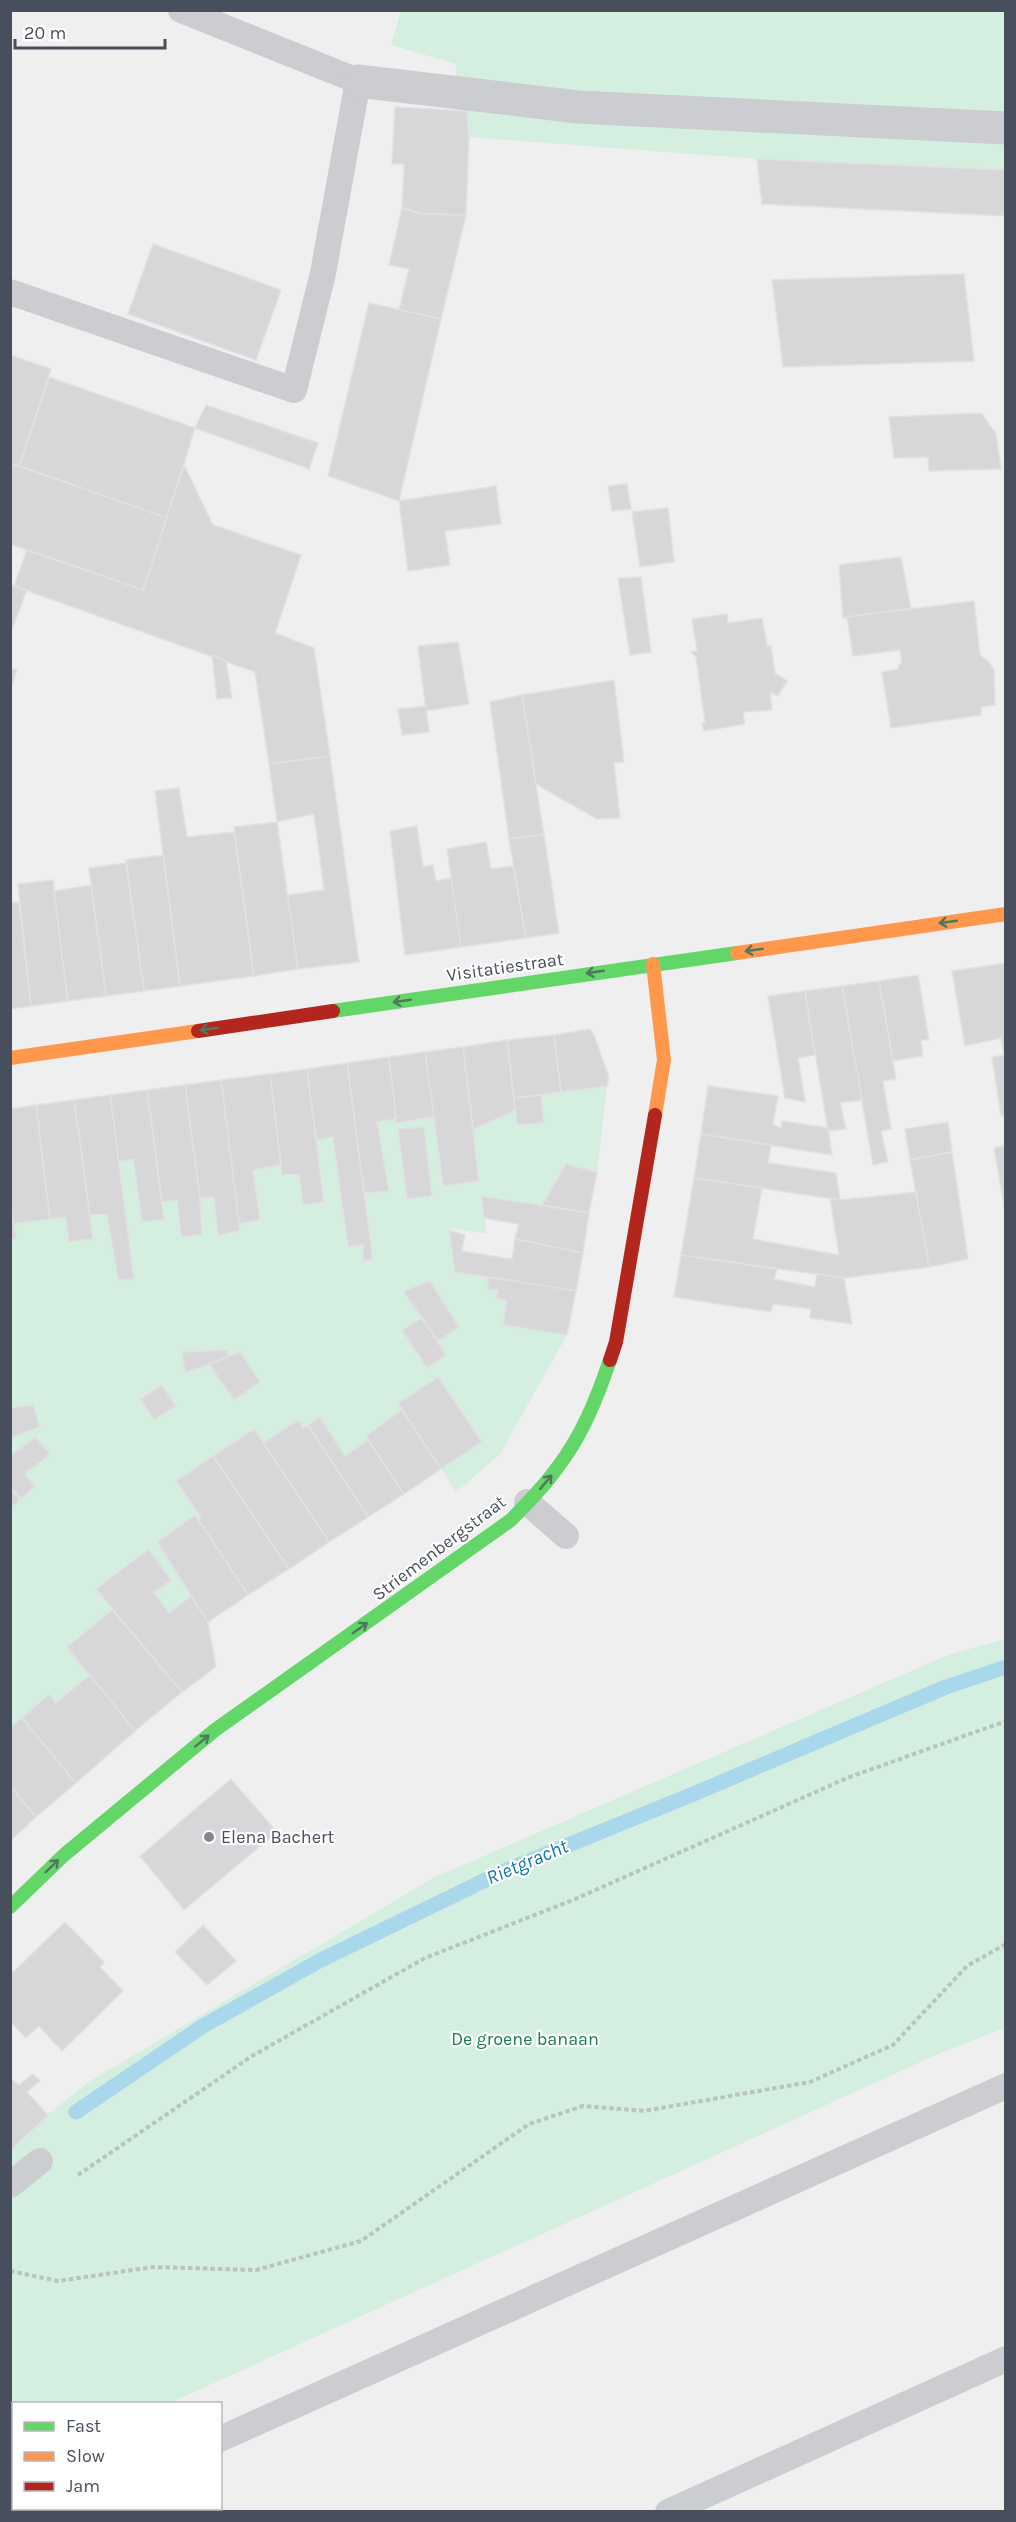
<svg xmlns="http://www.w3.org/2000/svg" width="1016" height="2522" viewBox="0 0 1016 2522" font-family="Karla,sans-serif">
	<rect width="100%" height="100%" fill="#f0efef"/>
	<!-- green -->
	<g fill="#d4eee0">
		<path d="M401 11H1005V170L757 159 469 137 466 106 455 92 456 64 391 45Z"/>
		<path d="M607 1086 597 1172 566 1165 542 1205 481 1196 487 1234 449 1228 455 1271 489 1277 498 1290 496 1299 507 1300 504 1325 567 1335 500 1454 456 1492 441 1469 482 1442 438 1378 399 1403 402 1410 366 1436 368 1440 345 1456 320 1417 303 1428 298 1420 263 1443 254 1430 177 1481 201 1517 198 1519 195 1516 157 1542 191 1596 169 1613 154 1593 171 1579 149 1549 96 1588 112 1610 68 1646 90 1675 56 1703 49 1695 11 1728 10 1239 15 1238 13 1224 65 1217 93 1239 90 1215 107 1214 118 1280 133 1279 118 1162 133 1159 142 1222 164 1219 162 1202 177 1200 181 1237 202 1235 200 1198 214 1197 239 1231V1224L260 1220 253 1170 281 1165 283 1175 299 1174 303 1205 323 1202 316 1140 333 1137 348 1247 363 1245V1260L373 1259 364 1193 389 1190 377 1122 396 1119 397 1123 434 1117 478 1181 473 1130 515 1110 517 1125 543 1123 541 1095Z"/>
		<path d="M1005 1639V2028L947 2050 170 2403 14 2404V2477L11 2479V2143L90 2081 433 1878 948 1655Z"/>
	</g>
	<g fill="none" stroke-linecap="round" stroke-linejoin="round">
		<!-- stream -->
		<path stroke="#a9d7ec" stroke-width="15" d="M76 2112 203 2026 321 1960 502 1872 691 1795 946 1687 1006 1667"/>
	</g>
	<!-- building -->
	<g fill="#d7d7d9" stroke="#e1e1e2" stroke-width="1.5">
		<path d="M395 107 467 111 469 137 466 215 421 214 402 208 404 164H392Z"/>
		<path d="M757 159 1006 170V216L762 204Z"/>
		<path d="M402 208 421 214 466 215 441 319 399 310 409 269 389 265Z"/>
		<path d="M153 244 281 290 256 360 128 314Z"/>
		<path d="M964 274 974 361 783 367 772 280Z"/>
		<path d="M369 303 441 319 399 501 328 476Z"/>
		<path d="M10 355 51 369 19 466 10 463Z"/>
		<path d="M49 377 195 428 167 518 19 466Z"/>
		<path d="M206 405 318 443 309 469 195 428Z"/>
		<path d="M981 413 996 434 1001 469 929 471 928 457 894 458 889 417Z"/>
		<path d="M10 463 167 518 143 590 10 544Z"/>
		<path d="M184 465 213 525 301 555 275 633 314 648 330 756 269 764 255 672 14 586 27 550 143 590Z"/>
		<path d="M627 484 631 509 612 511 608 486Z"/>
		<path d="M496 486 501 524 445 531 450 565 408 571 399 501Z"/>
		<path d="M668 508 674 562 640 567 632 512Z"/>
		<path d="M901 557 911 609 843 618 839 565Z"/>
		<path d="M641 577 651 652 630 655 618 578Z"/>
		<path d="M10 585 27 590 10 634Z"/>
		<path d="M974 601 980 655 988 661 994 670 995 705 981 707V715L891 728 882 672 899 669 898 665 902 664 900 650 853 656 847 617Z"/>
		<path d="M727 614 728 623 762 618 767 646H771L775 673 787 681 778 696 770 692 772 710 743 712 745 724 704 731 702 724 705 723 696 657 691 652 697 651 692 619Z"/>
		<path d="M458 642 469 704 426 711 418 646Z"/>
		<path d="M212 655 226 661 232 698 217 699Z"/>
		<path d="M10 668 17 670 11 689H10Z"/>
		<path d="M614 680 624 762 614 763 620 818 597 819 536 784 522 695Z"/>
		<path d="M522 695 544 835 509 839 490 702Z"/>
		<path d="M426 706 429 732 402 735 398 709Z"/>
		<path d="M330 756 359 962 298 969 287 895 324 890 314 814 277 822 269 764Z"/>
		<path d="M179 788 187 837 234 832 254 976 180 986 155 791Z"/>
		<path d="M277 822 298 969 254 976 234 827Z"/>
		<path d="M417 826 423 867 433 865 436 881 452 878 461 947 405 955 390 831Z"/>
		<path d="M544 835 559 933 526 938 509 839Z"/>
		<path d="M486 842 491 869 513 866 526 938 461 947 447 849Z"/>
		<path d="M163 855 180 986 144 991 126 860Z"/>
		<path d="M126 863 144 991 106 996 89 868Z"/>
		<path d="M53 880 68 1001 31 1006 18 884Z"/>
		<path d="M91 885 106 996 68 1001 54 891Z"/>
		<path d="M19 902 31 1006 10 1009V903Z"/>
		<path d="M1006 963V1116H1001L992 1057 1004 1055 1001 1038 965 1046 952 971Z"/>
		<path d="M918 975 929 1040H921L923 1056 893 1061 879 981Z"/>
		<path d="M879 981 896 1079 883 1081 891 1129 881 1131 888 1162 873 1165 842 986Z"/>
		<path d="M842 986 862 1100 840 1103 846 1129 828 1131 805 991Z"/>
		<path d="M805 991 815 1055 798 1058 805 1102 785 1098 768 996Z"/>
		<path d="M590 1029 594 1035 609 1077 607 1086 561 1092 554 1035Z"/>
		<path d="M554 1035 561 1092 514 1098 507 1040Z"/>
		<path d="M507 1040 515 1110 473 1130 463 1047Z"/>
		<path d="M463 1047 479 1181 443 1186 425 1052Z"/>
		<path d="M425 1052 434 1117 396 1123 389 1057Z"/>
		<path d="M389 1057 396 1119 377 1122 389 1191 364 1193 347 1063Z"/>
		<path d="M347 1063 364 1193 373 1260 363 1261V1245L348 1247 333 1137 316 1140 307 1069Z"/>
		<path d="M307 1069 324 1202 303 1205 299 1174 282 1175 270 1074Z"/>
		<path d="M270 1074 281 1165 253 1170 260 1220 239 1224 221 1080Z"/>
		<path d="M221 1080 240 1231 218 1235 214 1197 200 1198 185 1085Z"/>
		<path d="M185 1085 200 1198 202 1235 181 1237 177 1200 162 1202 147 1090Z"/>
		<path d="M708 1086 778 1096 773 1124 781 1128 782 1121 828 1128 832 1155 701 1134Z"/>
		<path d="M147 1090 164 1219 142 1222 133 1159 118 1162 110 1095Z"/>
		<path d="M110 1095 134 1279 118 1280 107 1214 90 1215 74 1100Z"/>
		<path d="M541 1095 544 1123 517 1125 514 1098Z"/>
		<path d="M74 1100 93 1239 69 1242 65 1217 50 1219 36 1105Z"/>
		<path d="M36 1105 50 1219 13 1224 10 1201V1109Z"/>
		<path d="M948 1122 952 1152 910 1160 905 1129Z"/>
		<path d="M424 1127 432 1196 407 1199 398 1129Z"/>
		<path d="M701 1134 771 1145 768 1163 836 1173 840 1200 694 1178Z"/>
		<path d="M1006 1145V1217L994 1148Z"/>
		<path d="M952 1152 968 1259 929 1267 910 1160Z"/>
		<path d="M566 1164 597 1172 589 1213 542 1205Z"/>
		<path d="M694 1178 762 1188 753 1239 839 1255 830 1198 840 1200 916 1192 929 1267 844 1278 681 1255Z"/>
		<path d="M481 1196 589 1213 583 1253 515 1239 519 1224 484 1218Z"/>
		<path d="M10 1201 16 1239H10Z"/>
		<path d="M449 1230 465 1235 462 1251 512 1259 515 1239 583 1253 576 1291 455 1272Z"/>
		<path d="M681 1255 777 1269 774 1279 815 1287 817 1274 844 1278 852 1324 810 1318 811 1309 773 1304 771 1312 674 1297Z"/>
		<path d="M489 1277 576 1291 567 1335 503 1325 507 1300 496 1299 498 1290 487 1289Z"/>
		<path d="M430 1281 459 1327 438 1341 403 1291Z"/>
		<path d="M422 1318 446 1355 427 1368 402 1330Z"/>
		<path d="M227 1350 229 1357 185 1373 182 1352Z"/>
		<path d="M240 1352 260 1382 234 1400 209 1364Z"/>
		<path d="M438 1377 482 1442 441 1469 398 1403Z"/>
		<path d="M162 1385 176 1406 154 1420 140 1399Z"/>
		<path d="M33 1405 40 1427 10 1438V1408Z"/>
		<path d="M402 1410 441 1469 404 1494 366 1436Z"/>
		<path d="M320 1417 345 1456 368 1440 404 1494 368 1517 308 1425Z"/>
		<path d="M298 1420 303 1428 308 1425 368 1517 329 1542 263 1443Z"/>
		<path d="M254 1429 329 1542 289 1569 213 1456Z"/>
		<path d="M35 1437 50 1454 25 1474 35 1486 21 1499 10 1487V1456Z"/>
		<path d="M213 1456 289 1569 248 1595 198 1519 201 1517 176 1481Z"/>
		<path d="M10 1489 20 1500 10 1508Z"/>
		<path d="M195 1515 248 1595 208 1622 157 1542Z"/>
		<path d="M149 1549 171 1580 154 1593 169 1613 191 1596 208 1622 216 1667 182 1692 96 1589Z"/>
		<path d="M112 1610 182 1692 135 1731 67 1647Z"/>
		<path d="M90 1675 135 1731 76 1783 22 1718 49 1694 56 1703Z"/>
		<path d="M22 1718 76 1783 36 1817 10 1786V1728Z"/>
		<path d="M231 1779 277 1832 184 1910 140 1856Z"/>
		<path d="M10 1786 36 1817 10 1841Z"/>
		<path d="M65 1922 104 1962 100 1967 123 1991 62 2051 39 2026 26 2038 10 2021V1975Z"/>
		<path d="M203 1925 236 1961 207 1985 175 1952Z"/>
		<path d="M33 2074 40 2081 27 2092 48 2115 10 2151V2078L19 2085Z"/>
	</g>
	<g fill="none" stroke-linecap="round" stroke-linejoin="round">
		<!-- path -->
		<g stroke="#b9c4c1" stroke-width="4" stroke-dasharray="4.5 3" stroke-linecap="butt">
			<path d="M78 2175 252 2056 425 1958 573 1900 847 1778 1006 1721"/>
			<path d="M10 2271 58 2281 153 2267 256 2270 361 2241 529 2124 583 2106 644 2111 810 2082 893 2045 967 1966 1006 1944"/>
		</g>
		<!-- lane -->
		<g stroke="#cbcdd0" stroke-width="26">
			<path d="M10 292 294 390 323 273 358 81 181 10"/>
			<path d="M527 1502 566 1536"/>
			<path d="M10 2185 40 2161"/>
			<path d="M220 2439 1006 2086"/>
			<path d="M61 2512 68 2508"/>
			<path d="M668 2512 1006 2359"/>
		</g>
		<!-- street -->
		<path stroke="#cbcdd0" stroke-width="33" d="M358 81 578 107 1006 128"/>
		<!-- fast -->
		<g stroke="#63d668" stroke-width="14">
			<path d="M333 1011 737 953"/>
			<path d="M10 1907 64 1855 215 1730 511 1520C527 1503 544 1487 557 1468 582 1436 597 1398 610 1360"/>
		</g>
		<!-- slow -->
		<g stroke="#ff974d" stroke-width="14">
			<path d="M737 953 1006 914"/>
			<path d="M653 964 664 1060 655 1115"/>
			<path d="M10 1058 198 1031"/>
		</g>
		<!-- jam -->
		<g stroke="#b3261e" stroke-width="14">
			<path d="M198 1031 333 1011"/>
			<path d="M610 1360 616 1342 655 1115"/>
		</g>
	</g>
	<!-- one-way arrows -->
	<defs><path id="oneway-shaft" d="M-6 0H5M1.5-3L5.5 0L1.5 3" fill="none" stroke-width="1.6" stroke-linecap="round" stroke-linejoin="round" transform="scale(1.5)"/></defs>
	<g stroke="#4f785f">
		<use href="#oneway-shaft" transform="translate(948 922) rotate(172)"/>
		<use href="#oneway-shaft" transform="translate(754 950) rotate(172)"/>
		<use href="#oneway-shaft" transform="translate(595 972) rotate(172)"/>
		<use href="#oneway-shaft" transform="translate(402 1001) rotate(172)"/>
		<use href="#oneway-shaft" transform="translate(209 1029) rotate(172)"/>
		<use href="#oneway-shaft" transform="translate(546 1482) rotate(-50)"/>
		<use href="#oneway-shaft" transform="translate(360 1628) rotate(-35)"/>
		<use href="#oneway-shaft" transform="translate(202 1741) rotate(-39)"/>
		<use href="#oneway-shaft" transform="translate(52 1866) rotate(-44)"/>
	</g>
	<!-- markers -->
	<circle fill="#82878f" stroke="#fff" stroke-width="2" cx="209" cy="1837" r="6"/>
	<g text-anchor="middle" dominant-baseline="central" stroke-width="4.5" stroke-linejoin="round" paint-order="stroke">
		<!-- street labels -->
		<g font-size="18" fill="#464f5b" stroke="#fff">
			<text transform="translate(505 967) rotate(-8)">Visitatiestraat</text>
			<text transform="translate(439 1548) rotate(-37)">Striemenbergstraat</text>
		</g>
		<!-- poi labels -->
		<g font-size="18" fill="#464f5b" stroke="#fff" text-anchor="start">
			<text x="221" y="1837">Elena Bachert</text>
		</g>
		<!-- park labels -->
		<g font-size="18" fill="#197b53" stroke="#fff">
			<text x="525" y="2039">De groene banaan</text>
		</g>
		<!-- water labels -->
		<g font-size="20" font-style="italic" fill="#0f77a5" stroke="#fff">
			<text transform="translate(527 1862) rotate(-23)">Rietgracht</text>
		</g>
	</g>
	<!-- border -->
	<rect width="1016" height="2522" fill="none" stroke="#464f5b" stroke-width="24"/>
	<!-- legend -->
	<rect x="12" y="2402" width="210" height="108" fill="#ffffff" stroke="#b5b9bd" stroke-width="1.5"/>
	<rect x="24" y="2422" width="30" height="9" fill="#63d668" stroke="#b5b9bd" stroke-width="1.5"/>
	<text x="66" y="2432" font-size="18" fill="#464f5b">Fast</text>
	<rect x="24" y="2452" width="30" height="9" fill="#ff974d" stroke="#b5b9bd" stroke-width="1.5"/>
	<text x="66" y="2462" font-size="18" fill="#464f5b">Slow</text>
	<rect x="24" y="2482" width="30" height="9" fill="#b3261e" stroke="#b5b9bd" stroke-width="1.5"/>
	<text x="66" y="2492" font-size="18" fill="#464f5b">Jam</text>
	<!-- scale -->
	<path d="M15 39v9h150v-9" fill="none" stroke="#464f5b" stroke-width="3"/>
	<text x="24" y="39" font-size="18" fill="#464f5b" stroke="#ffffff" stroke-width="4.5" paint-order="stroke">20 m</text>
</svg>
